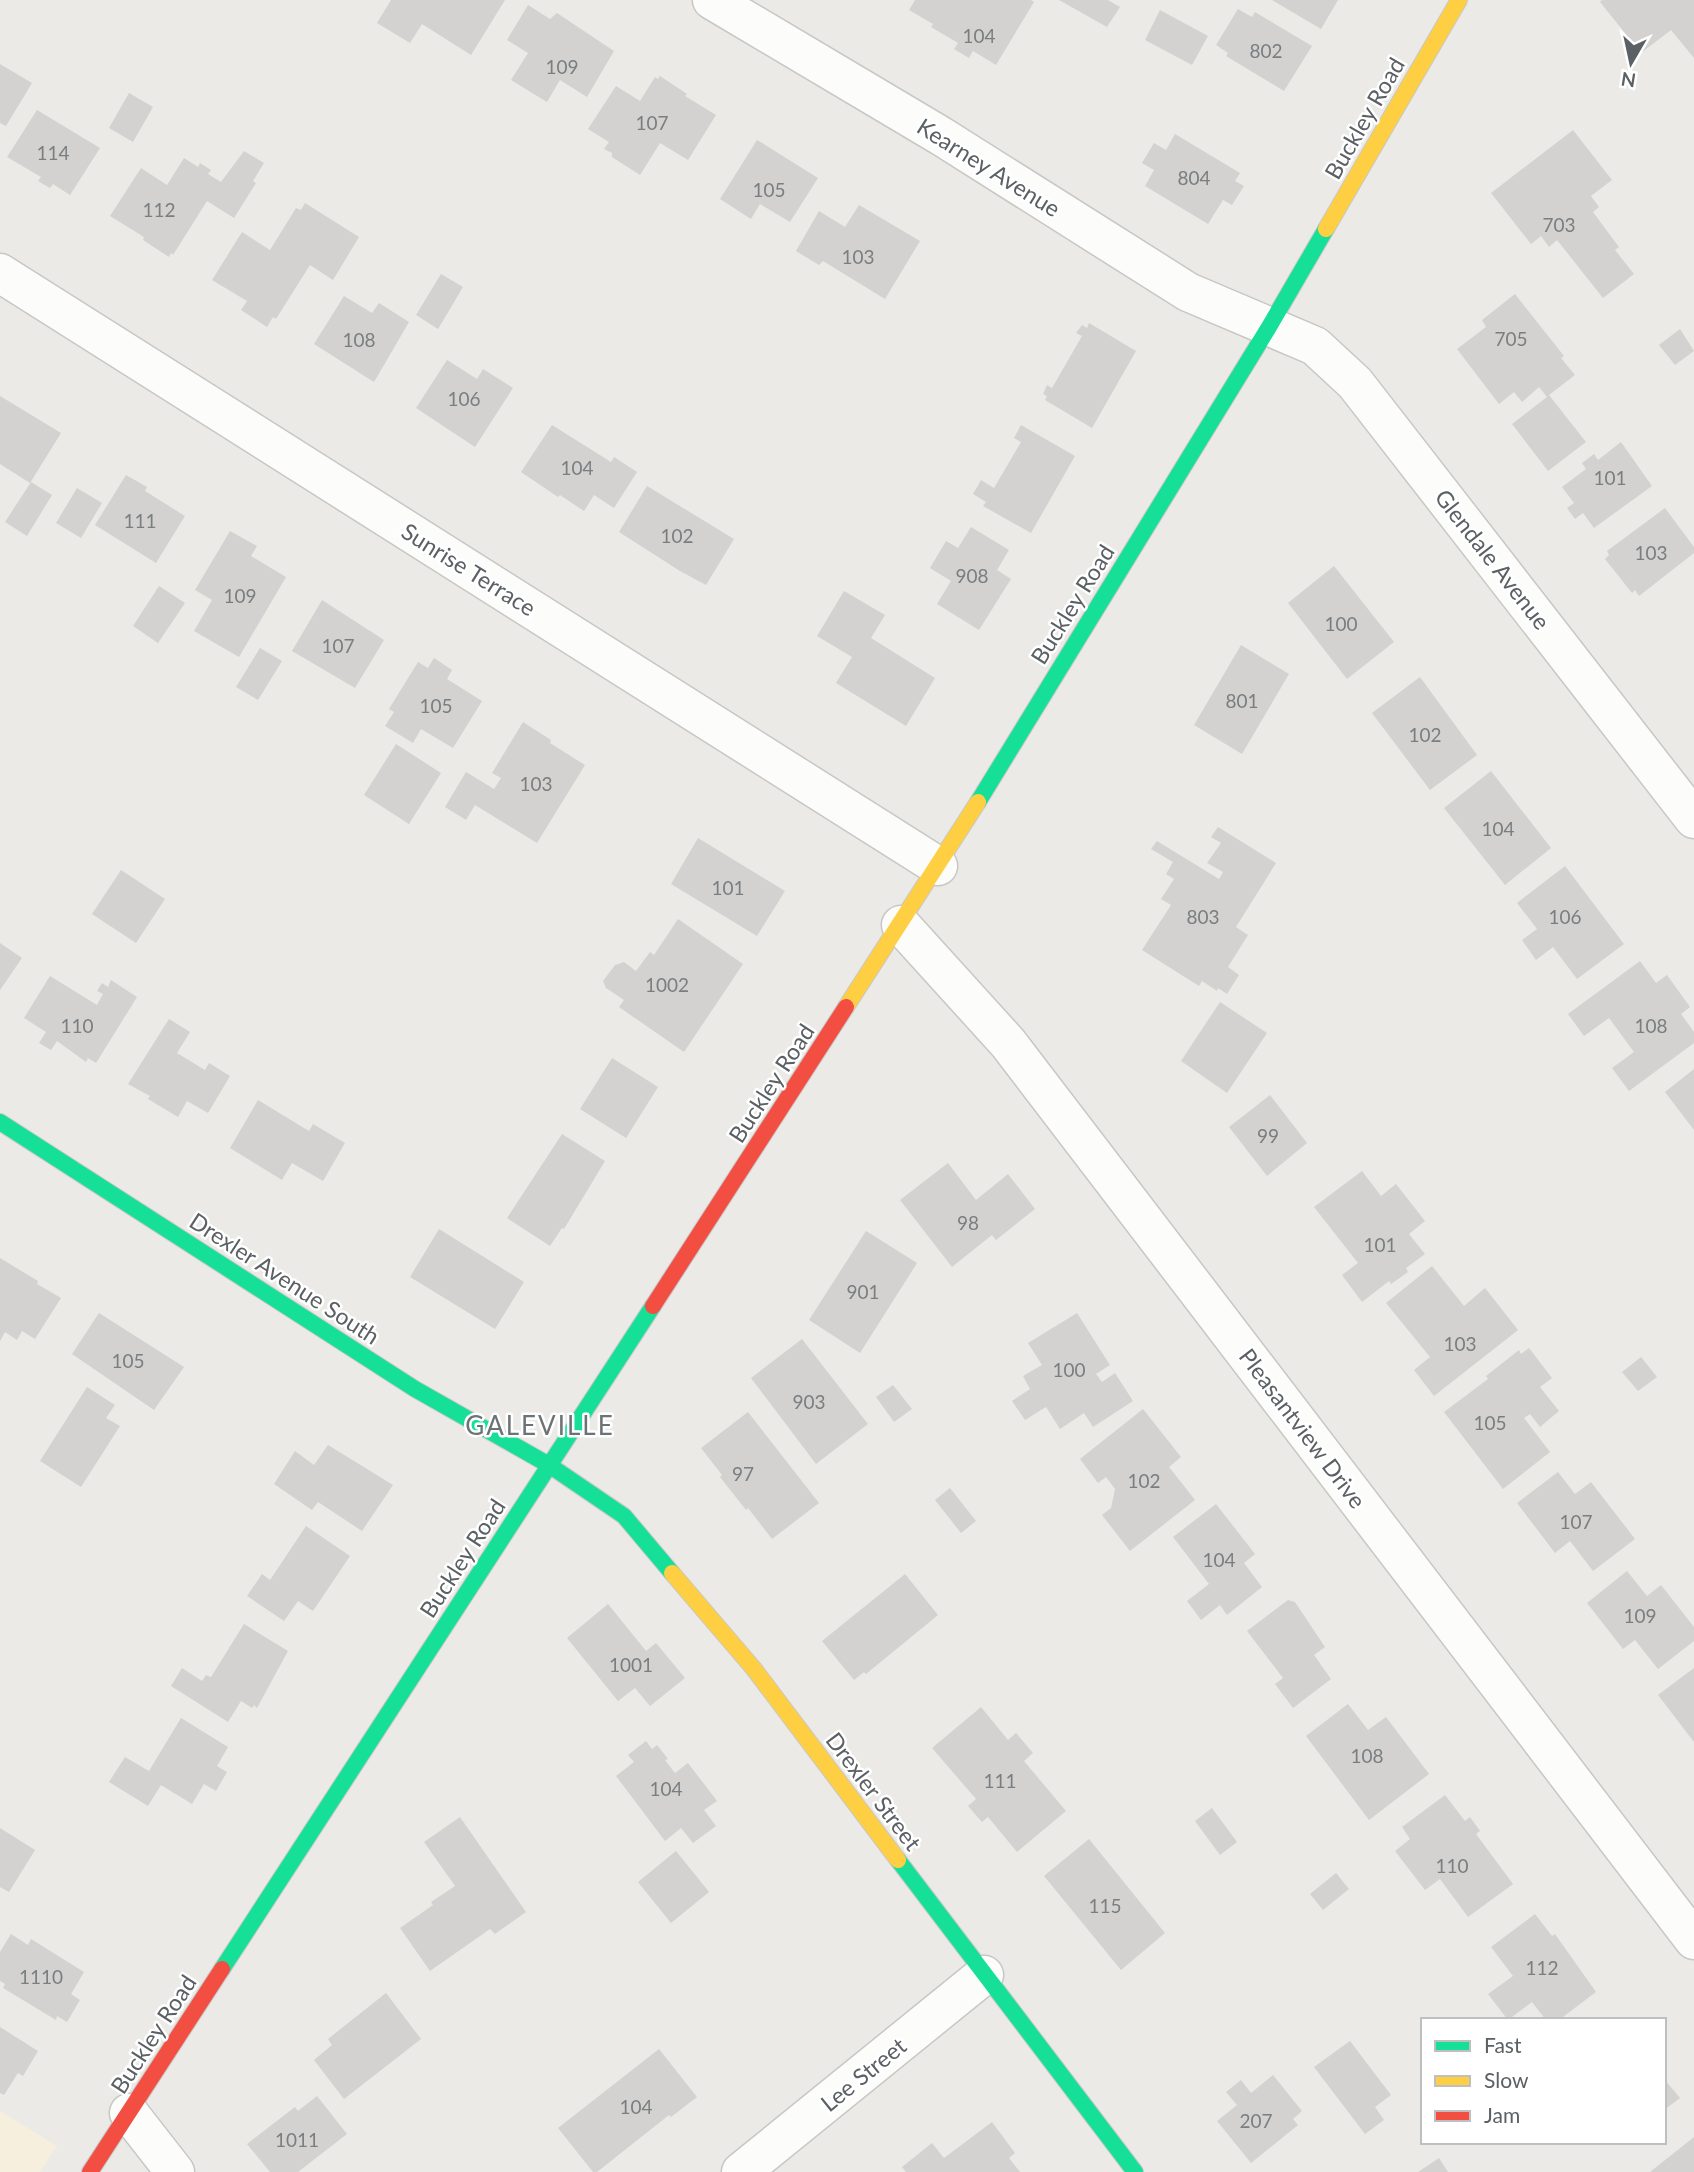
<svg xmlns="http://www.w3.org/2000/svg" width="1694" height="2172" viewBox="0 0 1694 2172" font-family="Lato,sans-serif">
	<rect width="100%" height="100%" fill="#ebeae6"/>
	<!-- commercial -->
	<path fill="#f6efde" d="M0 2111 57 2146 40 2172H0Z"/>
	<!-- building -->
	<g fill="#d3d2d0">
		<path d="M391 0H505L471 55 422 24 410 43 377 23Z"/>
		<path d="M915 0H1031L1034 2 996 65 973 51 969 58 954 49 958 43 931 27 933 24 909 10Z"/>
		<path d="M1059 0H1108L1120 7 1107 27Z"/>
		<path d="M1272 0H1338L1321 29Z"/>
		<path d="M1602 0H1694V58L1671 30 1641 53 1600 2Z"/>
		<path d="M528 5 550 19 557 13 614 51 587 97 560 80 547 102 511 80 528 53 507 40Z"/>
		<path d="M1238 9 1252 17 1255 12 1312 46 1284 91 1226 56 1228 53 1216 45Z"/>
		<path d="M1160 10 1208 36 1192 65 1145 40Z"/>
		<path d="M0 64 32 83 6 126 0 123Z"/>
		<path d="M660 76 687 94 685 96 716 115 688 160 660 143 640 175 612 157V153L604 149 609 142 588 129 616 86 640 101 655 77 658 79Z"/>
		<path d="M129 93 153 107 133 142 109 128Z"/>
		<path d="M37 110 100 148 70 195 53 184 50 188 38 181 41 177 7 157Z"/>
		<path d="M1573 130 1612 180 1591 196 1599 207 1593 212 1619 247 1615 250 1634 274 1603 298 1557 240 1549 247 1541 236 1531 244 1491 193Z"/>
		<path d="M1175 134 1240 173 1235 181 1244 186 1232 205 1223 200 1208 224 1145 186 1154 170 1142 163 1154 143 1166 150Z"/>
		<path d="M757 140 818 178 790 222 760 204 751 219 720 199Z"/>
		<path d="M244 151 264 163 253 181 256 183 234 218 207 201 173 255 171 253 169 257 143 240 144 237 110 216 141 168 167 185 184 158 198 167 200 163 211 170 208 174 221 182Z"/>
		<path d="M305 203 359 237 333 280 310 265 276 319 273 317 267 327 241 310 247 301 212 280 242 232 270 250 296 208 301 210Z"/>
		<path d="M859 205 920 241 885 299 823 261 819 265 796 251 819 211 845 227Z"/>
		<path d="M441 274 463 287 438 329 416 315Z"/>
		<path d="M1515 294 1564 356 1561 358 1575 375 1549 395 1586 442 1548 471 1512 424 1547 397 1539 387 1522 402 1514 392 1499 404 1457 349 1486 327 1482 320Z"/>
		<path d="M344 296 372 313 379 303 409 322 374 382 314 344Z"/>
		<path d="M1089 323 1136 351 1092 428 1045 400 1047 396 1043 394 1047 385 1052 388 1082 336 1076 333 1082 325 1087 328Z"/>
		<path d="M1680 329 1694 351 1675 365 1659 345Z"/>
		<path d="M447 360 477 379 483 369 513 388 475 447 416 408Z"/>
		<path d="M0 396 61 433 30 483 0 464Z"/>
		<path d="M552 425 611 462 614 457 637 472 614 508 594 495 584 511 560 495 558 497 521 472Z"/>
		<path d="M1021 425 1075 456 1031 533 983 506 986 502 973 494 981 480 994 488 1021 442 1014 438Z"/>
		<path d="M1621 442 1652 486 1594 528 1583 513 1575 519 1567 508 1574 503 1562 487 1586 469 1582 463 1594 454 1598 460Z"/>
		<path d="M126 475 147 487 145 491 185 516 156 563 95 525Z"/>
		<path d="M31 482 52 495 27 536 5 522Z"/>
		<path d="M647 486 734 539 706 585 680 571 619 532Z"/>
		<path d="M77 488 102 503 81 538 56 523Z"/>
		<path d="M1665 508 1694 547V553L1639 596 1635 590 1632 593 1605 559 1609 555 1607 551Z"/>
		<path d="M971 527 1009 550 997 570 1011 579 979 630 937 604 951 581 930 568 946 541 958 548Z"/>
		<path d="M230 531 257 546 251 556 286 577 239 657 194 631 212 600 195 590Z"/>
		<path d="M1334 566 1394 642 1347 679 1288 603Z"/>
		<path d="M159 586 185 603 158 643 133 626Z"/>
		<path d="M844 591 885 615 871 638 935 678 906 726 836 683 852 657 817 636Z"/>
		<path d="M322 600 384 640 355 688 292 651Z"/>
		<path d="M1241 645 1289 674 1242 754 1194 725Z"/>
		<path d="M260 648 282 661 258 700 236 687Z"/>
		<path d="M434 658 452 670 447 679 482 701 453 748 421 729 413 743 385 726 394 712 389 709 418 662 428 668Z"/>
		<path d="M1420 677 1477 755 1430 790 1372 713Z"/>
		<path d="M523 722 551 740 550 743 585 765 537 843 475 805 466 820 445 807 466 772 494 789 501 778 492 773Z"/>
		<path d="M396 744 441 773 409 824 364 795Z"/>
		<path d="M1491 771 1551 848 1505 885 1444 808Z"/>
		<path d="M1218 827 1276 863 1236 927 1248 935 1228 967 1239 975 1227 994 1218 988 1217 991 1202 981 1199 986 1142 950 1171 905 1161 899 1174 879 1166 874 1173 862 1151 849 1157 841 1219 879 1223 872 1207 863 1221 843 1211 837Z"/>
		<path d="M698 838 785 891 757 936 671 884Z"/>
		<path d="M1565 866 1624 944 1577 979 1553 947 1536 960 1522 940 1537 929 1517 903Z"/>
		<path d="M121 870 165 899 136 943 92 914Z"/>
		<path d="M678 919 743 964 684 1052 619 1007 624 1000 606 988 603 981 615 965 624 962 636 971 650 952 654 955Z"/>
		<path d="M0 943 22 958 0 990Z"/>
		<path d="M1640 961 1656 983 1667 975 1690 1007 1681 1014 1694 1032V1043L1629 1091 1612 1068 1634 1052 1609 1018 1584 1036 1568 1014Z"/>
		<path d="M50 976 97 1005 103 994 97 991 102 983 108 987 111 980 137 997 96 1063 88 1058 86 1062 57 1041 51 1050 39 1043 46 1032 24 1018Z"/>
		<path d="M1220 1002 1267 1033 1227 1093 1181 1061Z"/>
		<path d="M169 1019 190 1032 177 1053 205 1070 209 1063 230 1076 208 1113 187 1101 178 1117 148 1099 150 1096 128 1084Z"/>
		<path d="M612 1058 658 1087 626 1138 580 1109Z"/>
		<path d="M1694 1069V1130L1665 1092Z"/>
		<path d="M1270 1095 1307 1143 1267 1176 1229 1127Z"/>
		<path d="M258 1100 309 1131 313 1124 345 1143 323 1181 292 1163 282 1180 230 1148Z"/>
		<path d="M562 1134 605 1161 564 1229 562 1228 550 1246 507 1218Z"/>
		<path d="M948 1163 976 1200 1008 1174 1035 1209 996 1240 992 1235 952 1267 900 1200Z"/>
		<path d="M1362 1171 1381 1196 1396 1184 1425 1221 1409 1234 1425 1254 1406 1268 1408 1272 1391 1284 1389 1281 1362 1302 1342 1275 1358 1263 1314 1207Z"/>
		<path d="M439 1229 524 1282 495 1329 410 1277Z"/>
		<path d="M866 1231 917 1263 860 1353 809 1320Z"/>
		<path d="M0 1258 38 1281 37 1284 61 1298 35 1339 22 1331 17 1340 5 1332 0 1341Z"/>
		<path d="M1432 1266 1464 1306 1485 1288 1518 1330 1434 1396 1414 1370 1430 1357 1386 1303Z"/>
		<path d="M99 1313 184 1367 154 1410 72 1354Z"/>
		<path d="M1077 1313 1110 1365 1096 1374 1102 1382 1115 1373 1133 1401 1093 1427 1084 1413 1060 1429 1046 1407 1025 1420 1012 1401 1030 1389 1023 1376 1042 1365 1028 1343Z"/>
		<path d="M802 1339 868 1424 816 1464 751 1378Z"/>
		<path d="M1529 1348 1552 1378 1540 1387 1559 1411 1540 1427 1530 1414 1524 1418 1550 1452 1503 1489 1444 1412 1488 1379 1486 1376 1519 1350 1521 1354Z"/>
		<path d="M1641 1357 1657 1377 1638 1391 1622 1372Z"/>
		<path d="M893 1385 912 1409 894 1422 876 1397Z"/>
		<path d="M87 1387 115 1405 106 1418 120 1426 81 1487 40 1461Z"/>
		<path d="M1143 1409 1181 1457 1169 1467 1195 1500 1130 1551 1102 1515 1111 1508 1115 1489 1106 1477 1098 1483 1080 1459Z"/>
		<path d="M748 1412 819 1503 772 1539 748 1508 746 1510 720 1477 722 1475 701 1448Z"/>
		<path d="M328 1445 393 1485 362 1531 318 1502 312 1510 274 1484 295 1451 314 1465Z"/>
		<path d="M1558 1472 1575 1494 1591 1482 1635 1539 1593 1571 1570 1541 1555 1553 1517 1503Z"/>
		<path d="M950 1488 976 1521 961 1533 935 1500Z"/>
		<path d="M1216 1504 1255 1554 1244 1563 1262 1587 1227 1615 1220 1605 1201 1620 1187 1601 1209 1584 1173 1537Z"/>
		<path d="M306 1526 350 1556 313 1611 298 1601 284 1621 247 1596 262 1574 270 1580Z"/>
		<path d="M1627 1571 1647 1596 1661 1585 1694 1627V1641L1658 1669 1635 1640 1623 1649 1587 1603Z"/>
		<path d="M905 1574 938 1615 866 1674 864 1672 854 1680 822 1641Z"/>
		<path d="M1288 1600 1295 1602 1325 1647 1314 1655 1331 1679 1293 1708 1275 1684 1283 1678 1247 1631Z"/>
		<path d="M608 1604 646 1651 656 1643 685 1678 650 1706 635 1688 618 1701 567 1638Z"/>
		<path d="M244 1624 288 1651 257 1708 254 1705 252 1708 241 1701 228 1722 171 1686 182 1668 202 1681 206 1675 211 1677Z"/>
		<path d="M1694 1668V1742L1658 1695Z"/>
		<path d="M1348 1704 1368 1730 1386 1717 1429 1774 1369 1820 1306 1736Z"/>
		<path d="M981 1707 1008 1740 1016 1733 1033 1753 1024 1761 1066 1811 1017 1852 988 1817 982 1822 968 1806 976 1799 932 1748Z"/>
		<path d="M181 1718 228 1747 217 1766 227 1772 216 1791 204 1784 192 1804 161 1785 148 1806 109 1782 125 1757 149 1771Z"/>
		<path d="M646 1741 652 1749 657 1745 668 1759 665 1760 675 1773 688 1763 717 1801 704 1810 716 1826 693 1843 681 1828 665 1841 616 1776 634 1762 628 1755Z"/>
		<path d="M1445 1795 1465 1821 1470 1817 1480 1831 1476 1834 1513 1884 1468 1917 1440 1879 1425 1890 1395 1851 1410 1839 1402 1827Z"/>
		<path d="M1212 1808 1237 1842 1220 1855 1195 1821Z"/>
		<path d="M460 1817 526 1912 495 1934 490 1929 430 1971 400 1928 433 1905 431 1902 455 1886 424 1842Z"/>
		<path d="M0 1828 35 1850 9 1892 0 1887Z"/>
		<path d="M1089 1839 1165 1933 1121 1970 1044 1876Z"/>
		<path d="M676 1851 709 1892 671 1923 638 1882Z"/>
		<path d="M1336 1873 1349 1889 1323 1910 1310 1894Z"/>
		<path d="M1535 1914 1552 1936 1555 1934 1596 1992 1559 2020H1546L1532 2002 1508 2020 1488 1994 1513 1976 1491 1947Z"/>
		<path d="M11 1934 28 1945 31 1939 84 1972 71 1994 80 2000 67 2022 57 2016 56 2020 3 1988 5 1984 0 1981V1952Z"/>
		<path d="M386 1993 421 2039 344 2099 314 2060 332 2045 328 2039Z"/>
		<path d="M0 2027 38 2051 23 2076 18 2073 4 2095 0 2093Z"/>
		<path d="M1350 2041 1391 2095 1375 2107 1384 2120 1365 2134 1314 2067Z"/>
		<path d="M659 2049 697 2097 671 2117 669 2115 597 2172H593L558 2128Z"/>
		<path d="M1273 2075 1302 2111 1293 2119 1298 2125 1251 2163 1217 2121 1237 2105 1226 2092 1241 2080 1251 2093Z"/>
		<path d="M1664 2079 1680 2098 1664 2110Z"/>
		<path d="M317 2096 347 2134 298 2172H270L247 2144 295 2107 298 2111Z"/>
		<path d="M992 2122 1015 2153 1009 2158 1020 2172H906L902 2167 932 2143 944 2158Z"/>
		<path d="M1694 2137V2172H1650Z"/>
		<path d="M1439 2158 1448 2172H1418Z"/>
	</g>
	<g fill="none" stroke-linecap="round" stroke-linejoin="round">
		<!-- street casing -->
		<g stroke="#c7c7c6" stroke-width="41">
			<g id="street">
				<path d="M712 0 941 136 1188 292 1315 346 1355 383 1694 819"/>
				<path d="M0 273 938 866"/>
				<path d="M901 925 1008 1043 1694 1940"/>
				<path d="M129 2113 175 2172"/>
				<path d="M741 2172 984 1975"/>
			</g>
		</g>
		<!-- fast casing -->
		<g stroke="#c7c8c8" stroke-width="18">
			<g id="fast">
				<path d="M978 802 1269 327 1326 229"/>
				<path d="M0 1122 415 1389 549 1465 624 1516 672 1573"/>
				<path d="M898 1860 1135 2172"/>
				<path d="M222 1969 653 1306"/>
			</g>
		</g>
		<!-- slow casing -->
		<g stroke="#c7c8c8" stroke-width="18">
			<g id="slow">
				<path d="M1326 229 1459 0"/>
				<path d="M846 1007 978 802"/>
				<path d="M672 1573 754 1669 898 1860"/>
			</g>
		</g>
		<!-- jam casing -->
		<g stroke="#c7c8c8" stroke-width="18">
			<g id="jam">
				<path d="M653 1306 846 1007"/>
				<path d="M90 2172 222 1969"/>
			</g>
		</g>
		<!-- street -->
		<use href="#street" stroke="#fcfcfb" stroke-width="38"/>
		<!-- fast -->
		<use href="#fast" stroke="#16e098" stroke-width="16"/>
		<!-- slow -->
		<use href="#slow" stroke="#ffcf43" stroke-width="16"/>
		<!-- jam -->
		<use href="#jam" stroke="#f24e42" stroke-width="16"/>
	</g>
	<g text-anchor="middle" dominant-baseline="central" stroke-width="5" stroke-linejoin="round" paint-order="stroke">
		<!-- number labels -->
		<g font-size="19" fill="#7a7e80">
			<text x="979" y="35">104</text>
			<text x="1266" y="50">802</text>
			<text x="562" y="66">109</text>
			<text x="652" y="122">107</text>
			<text x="53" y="152">114</text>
			<text x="1194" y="177">804</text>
			<text x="769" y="189">105</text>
			<text x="159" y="209">112</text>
			<text x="1559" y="224">703</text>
			<text x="858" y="256">103</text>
			<text x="1511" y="338">705</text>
			<text x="359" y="339">108</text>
			<text x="464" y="398">106</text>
			<text x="577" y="467">104</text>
			<text x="1610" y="477">101</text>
			<text x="140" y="520">111</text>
			<text x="677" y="535">102</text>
			<text x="1651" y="552">103</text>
			<text x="972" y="575">908</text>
			<text x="240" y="595">109</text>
			<text x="1341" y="623">100</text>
			<text x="338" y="645">107</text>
			<text x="1242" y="700">801</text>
			<text x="436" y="705">105</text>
			<text x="1425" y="734">102</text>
			<text x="536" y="783">103</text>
			<text x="1498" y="828">104</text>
			<text x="728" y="887">101</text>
			<text x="1203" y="916">803</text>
			<text x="1565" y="916">106</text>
			<text x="667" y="984">1002</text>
			<text x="77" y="1025">110</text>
			<text x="1651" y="1025">108</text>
			<text x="1268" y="1135">99</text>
			<text x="968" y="1222">98</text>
			<text x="1380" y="1244">101</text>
			<text x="863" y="1291">901</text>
			<text x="1460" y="1343">103</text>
			<text x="128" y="1360">105</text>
			<text x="1069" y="1369">100</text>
			<text x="809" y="1401">903</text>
			<text x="1490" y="1422">105</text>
			<text x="743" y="1473">97</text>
			<text x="1144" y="1480">102</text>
			<text x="1576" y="1521">107</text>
			<text x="1219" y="1559">104</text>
			<text x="1640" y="1615">109</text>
			<text x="631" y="1664">1001</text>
			<text x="1367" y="1755">108</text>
			<text x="1000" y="1780">111</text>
			<text x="666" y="1788">104</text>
			<text x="1452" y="1865">110</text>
			<text x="1105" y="1905">115</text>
			<text x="1542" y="1967">112</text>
			<text x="41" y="1976">1110</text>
			<text x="636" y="2106">104</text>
			<text x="1256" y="2120">207</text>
			<text x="297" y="2139">1011</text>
		</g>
		<!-- street labels -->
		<g font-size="23" fill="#5b6064" stroke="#fff">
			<text transform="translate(1364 118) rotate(-60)">Buckley Road</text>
			<text transform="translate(989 167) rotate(32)">Kearney Avenue</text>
			<text transform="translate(1493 559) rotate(52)">Glendale Avenue</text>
			<text transform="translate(469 569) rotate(32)">Sunrise Terrace</text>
			<text transform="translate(1072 604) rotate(-58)">Buckley Road</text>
			<text transform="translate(771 1083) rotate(-57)">Buckley Road</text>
			<text transform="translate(285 1278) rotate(33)">Drexler Avenue South</text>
			<text transform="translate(1303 1428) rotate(53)">Pleasantview Drive</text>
			<text transform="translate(462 1558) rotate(-57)">Buckley Road</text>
			<text transform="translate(874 1791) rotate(53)">Drexler Street</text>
			<text transform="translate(153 2034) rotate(-57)">Buckley Road</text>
			<text transform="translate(863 2074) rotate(-39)">Lee Street</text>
		</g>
		<!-- quarter labels -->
		<g font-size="26" letter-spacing="2" fill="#6c7276" stroke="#fff">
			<text x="540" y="1425">GALEVILLE</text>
		</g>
	</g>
	<!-- legend -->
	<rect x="1421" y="2018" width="245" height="126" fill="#ffffff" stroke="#bdbfc1" stroke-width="2"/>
	<rect x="1435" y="2041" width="35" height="10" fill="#16e098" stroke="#bdbfc1" stroke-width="2"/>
	<text x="1484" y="2053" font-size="21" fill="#5b6064">Fast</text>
	<rect x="1435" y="2076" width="35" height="10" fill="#ffcf43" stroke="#bdbfc1" stroke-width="2"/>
	<text x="1484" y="2088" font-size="21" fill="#5b6064">Slow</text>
	<rect x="1435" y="2111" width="35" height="10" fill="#f24e42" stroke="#bdbfc1" stroke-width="2"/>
	<text x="1484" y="2123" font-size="21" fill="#5b6064">Jam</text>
	<!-- north arrow -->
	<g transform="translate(1631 63) rotate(189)" stroke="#ffffff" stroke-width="5" paint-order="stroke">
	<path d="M0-5L12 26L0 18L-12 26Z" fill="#5b6064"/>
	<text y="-10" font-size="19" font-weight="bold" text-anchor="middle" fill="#5b6064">N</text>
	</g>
</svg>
